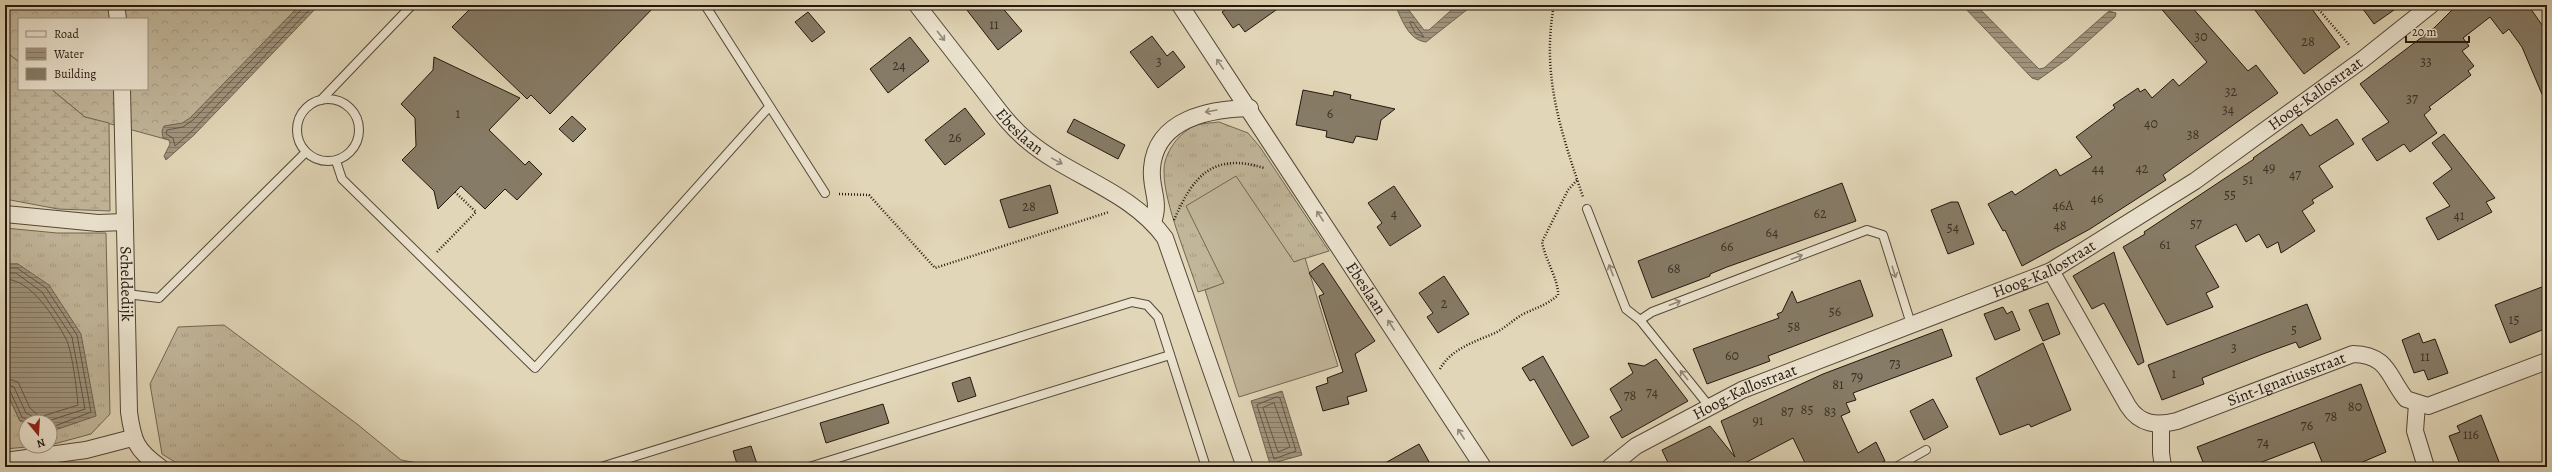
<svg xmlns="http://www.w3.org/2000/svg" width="2552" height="472" viewBox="0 0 2552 472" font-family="Alegreya,serif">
	<defs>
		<pattern id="grass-tufts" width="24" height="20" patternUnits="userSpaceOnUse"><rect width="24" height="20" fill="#c1b69a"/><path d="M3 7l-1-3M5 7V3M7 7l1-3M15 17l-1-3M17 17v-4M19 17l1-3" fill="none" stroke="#a69c84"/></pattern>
		<pattern id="forest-crowns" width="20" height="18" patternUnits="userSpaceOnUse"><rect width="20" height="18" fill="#c1b69a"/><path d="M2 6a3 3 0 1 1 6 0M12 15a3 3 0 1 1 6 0" fill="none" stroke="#a69c84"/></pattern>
		<pattern id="wetland-marsh" width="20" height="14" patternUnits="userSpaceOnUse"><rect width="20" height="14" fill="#c1b69a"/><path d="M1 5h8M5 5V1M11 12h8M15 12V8" fill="none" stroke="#a69c84"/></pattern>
		<pattern id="water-rules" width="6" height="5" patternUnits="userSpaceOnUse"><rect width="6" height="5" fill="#a1957e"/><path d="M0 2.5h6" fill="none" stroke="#837966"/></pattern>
	</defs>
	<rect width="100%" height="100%" fill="#e1d6b7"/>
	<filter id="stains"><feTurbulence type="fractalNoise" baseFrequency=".005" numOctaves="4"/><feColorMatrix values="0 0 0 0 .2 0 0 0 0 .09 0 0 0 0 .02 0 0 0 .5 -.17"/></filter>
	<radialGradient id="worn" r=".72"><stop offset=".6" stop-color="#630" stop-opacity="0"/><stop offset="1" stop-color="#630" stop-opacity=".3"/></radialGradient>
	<!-- grass -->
	<g fill="url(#grass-tufts)" stroke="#726754">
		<path d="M1219 122 1248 133 1260 147 1329 251 1198 292C1188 259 1164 204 1164 172 1163 153 1180 131 1197 125 1204 123 1212 123 1219 122Z"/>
		<path d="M5 228 57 233H106L110 414 91 434 50 445V429L55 430 18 264H5Z"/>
		<path d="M224 325 357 424 401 460 441 467H183L162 454 150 384 178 327Z"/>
		<path d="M5 389 20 421 26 423V446H37L5 449Z"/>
	</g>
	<!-- forest -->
	<path fill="url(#forest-crowns)" stroke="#726754" d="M5 5H314L176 142 85 117 51 89H147V19H19V62L5 51Z"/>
	<!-- wetland -->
	<path fill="url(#wetland-marsh)" stroke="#726754" d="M5 51 19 62V89H51L85 117 109 123 110 211 58 209 5 199Z"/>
	<!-- pitch -->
	<path fill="#c1b69a" stroke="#726754" d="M1236 176 1294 262 1305 258 1338 366 1239 397 1205 290 1224 283 1186 206Z"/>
	<!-- water -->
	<g fill="url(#water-rules)" stroke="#6f6352">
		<path d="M300 5H319L194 135 166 160 164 156 170 144 169 140 163 138 162 131 164 126 182 123 190 118Z"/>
		<path d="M1395 5H1405L1424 30H1429L1457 5H1473L1426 42C1408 40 1402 19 1395 5Z"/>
		<path d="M1962 5H1976L2039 69 2044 68 2109 11 2116 13 2115 17 2069 58 2038 80 2032 78Z"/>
		<path d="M5 264H18L49 285 81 334 96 416 55 430 50 429V422L20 421 5 389Z"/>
		<path d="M1282 391 1302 455 1270 464 1251 401Z"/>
	</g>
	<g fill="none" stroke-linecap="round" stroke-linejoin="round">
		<!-- shore -->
		<g stroke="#625646" stroke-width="1">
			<path d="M303 5 301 10 193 120 183 127 167 130 166 134 173 138 175 146 191 132 314 5"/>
			<path d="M1410 22H1413L1424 37 1416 34Z"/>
			<path d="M5 268H17L46 288 77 335 91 412 55 426 50 425"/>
			<path d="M5 273H16L42 292 72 337 85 409 45 422"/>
			<path d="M5 279C31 279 55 318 66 339 72 350 77 391 78 405L40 417 30 408 18 382 5 378"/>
			<path d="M5 384 14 387 26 413 32 416 35 422"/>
			<path d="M5 389 10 391 22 417 30 422"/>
			<path d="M1277 397 1280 398 1296 451 1274 459 1257 405Z"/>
			<path d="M1274 403 1290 447 1278 452 1263 408Z"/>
		</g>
	</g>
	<!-- building -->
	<g fill="#867b66" stroke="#24180f">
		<path d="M474 5H656L550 114 531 95 527 99 523 95 452 27Z"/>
		<path d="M963 5H1000L1022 31 998 50Z"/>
		<path d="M1232 5H1283L1245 32 1239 24 1233 28 1222 12Z"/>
		<path d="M2158 5H2190L2248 71 2256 65 2278 93 2163 175 2166 180 2090 229 2022 266 2005 230 2003 231 1988 204 2012 191 2015 195 2056 169 2060 176 2092 157 2076 137 2115 108 2113 105 2138 88 2140 92 2145 89 2152 98 2173 79 2179 86 2207 62Z"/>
		<path d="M2251 5H2309L2340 47 2304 74Z"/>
		<path d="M2360 5H2401L2374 24Z"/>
		<path d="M2457 5H2528L2547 32V106L2522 47 2509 29 2503 34 2490 17 2463 38 2469 46 2462 51 2474 66 2468 71 2471 75 2429 107 2431 109 2424 115 2437 133 2410 152 2404 144 2377 161 2362 139 2389 122 2360 84 2434 28Z"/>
		<path d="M808 12 825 32 812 42 795 22Z"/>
		<path d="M1152 36 1167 56 1173 51 1185 67 1158 88 1130 52Z"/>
		<path d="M910 37 929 61 888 93 870 69Z"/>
		<path d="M434 57 520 98 489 130 525 165 529 161 542 174 517 200 505 189 485 209 461 186 438 209 434 191 402 160 416 146 415 118 401 104 433 70Z"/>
		<path d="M1303 90 1333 96 1334 91 1351 95 1350 99 1395 109 1381 120 1377 140 1356 136 1353 143 1326 137 1327 131 1296 125Z"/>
		<path d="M965 108 985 134 945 165 925 140Z"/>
		<path d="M572 116 586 129 573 142 559 129Z"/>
		<path d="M1074 119 1125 145 1118 159 1067 132Z"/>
		<path d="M2337 119 2354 144 2319 166 2333 187 2312 200 2314 203 2302 211 2315 231 2281 253 2278 242 2267 248 2259 234 2246 242 2236 224 2195 246 2219 287 2206 293 2213 307 2167 325 2123 247 2145 234 2144 232 2254 159 2253 158 2302 124 2310 136Z"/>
		<path d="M2444 134 2495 198 2486 202 2492 212 2438 240 2426 218 2450 206 2433 183 2452 169 2432 143Z"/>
		<path d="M1842 183 1856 221 1727 267 1710 274V276L1652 298 1638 261Z"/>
		<path d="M1050 185 1058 213 1009 228 1000 200Z"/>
		<path d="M1394 186 1421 226 1390 246 1377 227 1382 223 1368 203Z"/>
		<path d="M1951 202H1958L1974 244 1948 254 1931 210Z"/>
		<path d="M2114 252 2144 362 2138 365 2104 303 2092 309 2073 276Z"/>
		<path d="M1323 263 1375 341 1355 354 1367 391 1347 397 1349 404 1323 411 1316 387 1328 383 1327 378 1343 372 1319 296 1324 294 1309 273Z"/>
		<path d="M1444 276 1469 314 1438 333 1427 317 1433 313 1419 293Z"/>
		<path d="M1860 280 1873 316 1768 356 1770 361 1707 384 1693 349 1779 318 1777 314 1782 312 1792 291 1797 303Z"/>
		<path d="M2547 285V328L2510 343 2495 305Z"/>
		<path d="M2048 303 2060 334 2043 341 2029 310Z"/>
		<path d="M2307 304 2321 339 2299 348 2296 342 2263 354 2202 378 2204 384 2162 400 2148 365Z"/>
		<path d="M2003 307 2007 314 2012 311 2020 330 1995 340 1984 314Z"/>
		<path d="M1942 329 1952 356 1853 393 1856 400 1846 403 1850 412 1841 416 1858 453 1876 442 1885 461 1874 467H1807L1793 438 1741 465 1743 467H1670L1662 450 1710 426 1735 457 1721 421 1823 374Z"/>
		<path d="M2419 333 2423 343 2435 339 2448 373 2428 380 2424 370 2414 373 2402 340Z"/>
		<path d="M2043 343 2071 410 2031 427 2029 424 2000 435 1976 378Z"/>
		<path d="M1543 356 1589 437 1572 446 1534 379 1530 381 1522 368Z"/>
		<path d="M1656 359 1688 401 1622 438 1610 417 1622 410 1610 389 1633 373 1628 363 1644 366Z"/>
		<path d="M970 377 976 396 958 402 952 383Z"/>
		<path d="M2361 384 2386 452 2351 467H2324L2314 442 2249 467H2205L2197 447Z"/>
		<path d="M1933 399 1948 427 1924 440 1910 411Z"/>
		<path d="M883 404 889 423 826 443 820 423Z"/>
		<path d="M2481 415 2501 467H2461L2449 436 2460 432 2457 426Z"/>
		<path d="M1419 444 1432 467H1378Z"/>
		<path d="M751 446 758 467H738L733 451Z"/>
	</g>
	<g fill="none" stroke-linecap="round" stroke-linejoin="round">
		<!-- service casing -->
		<g stroke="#534839" stroke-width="10">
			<g id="service">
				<path d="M705 5 825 193"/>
				<circle cx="328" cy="130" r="31"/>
				<path d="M321 100 412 5"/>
				<path d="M336 161 342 179 535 368 769 107"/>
				<path d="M1587 209 1626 309 1640 320 1709 406"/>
				<path d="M127 294 159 298 306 152"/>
				<path d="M1640 320 1652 312 1867 230 1883 235 1911 324"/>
				<path d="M601 467 1132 302 1147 305 1158 317 1206 467"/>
				<path d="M809 467 1170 355"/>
				<path d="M1896 467 1926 450"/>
			</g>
		</g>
		<!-- minor casing -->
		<g stroke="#534839" stroke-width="18">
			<g id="minor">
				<path d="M116 5 118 19"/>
				<path id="s1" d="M917 5C938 32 959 59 980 86 995 105 1009 126 1028 141 1071 177 1131 191 1165 238L1245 467"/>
				<path id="s2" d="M1180 5 1483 467"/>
				<path id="s3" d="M122 89 129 412C133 441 136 450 160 467"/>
				<path d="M5 214 98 223 125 222"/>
				<path d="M1153 222C1161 201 1150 189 1152 168 1156 118 1211 109 1250 108"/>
				<path id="s4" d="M2051 271 2128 406C2140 425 2157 426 2177 421L2353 354C2389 355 2388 377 2406 399L2428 406 2547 361"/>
				<path d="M2417 404 2415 431 2426 467"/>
				<path d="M2161 425V453L2163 467"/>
				<path d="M5 461 86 450 132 438"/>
				<path id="s5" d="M1610 467 1636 446 1742 390 2051 271 2195 181 2362 60 2431 5"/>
			</g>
		</g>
		<!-- path -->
		<g stroke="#24180f" stroke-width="2.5" stroke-dasharray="1 2" stroke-linecap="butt">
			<path d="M1554 5C1541 75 1561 132 1583 197"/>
			<path d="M2315 5 2350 46"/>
			<path d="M839 194 869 195 935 268 1109 212"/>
			<path d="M1174 220C1193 176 1213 152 1264 168"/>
			<path d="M437 252 476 212 455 192"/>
			<path d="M1440 369C1451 349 1474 342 1495 333 1505 328 1513 320 1523 314 1536 308 1547 305 1558 295 1559 281 1545 259 1542 242L1568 190 1577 180"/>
		</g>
		<!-- service -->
		<use href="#service" stroke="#ece4d0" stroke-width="8"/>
		<!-- minor -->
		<use href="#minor" stroke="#ece4d0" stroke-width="16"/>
	</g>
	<!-- one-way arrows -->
	<defs><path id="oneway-shaft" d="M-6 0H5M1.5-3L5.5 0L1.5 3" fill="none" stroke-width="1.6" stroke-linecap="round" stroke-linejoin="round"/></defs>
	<g stroke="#928879">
		<use href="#oneway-shaft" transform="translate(941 36) rotate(52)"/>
		<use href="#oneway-shaft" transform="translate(1220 64) rotate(-124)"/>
		<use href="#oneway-shaft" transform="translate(1211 111) rotate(170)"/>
		<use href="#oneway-shaft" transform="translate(1057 161) rotate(29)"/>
		<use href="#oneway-shaft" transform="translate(1320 216) rotate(-123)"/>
		<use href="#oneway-shaft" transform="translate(1797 257) rotate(-21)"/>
		<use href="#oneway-shaft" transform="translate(1611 270) rotate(-111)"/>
		<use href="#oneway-shaft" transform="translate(1894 272) rotate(72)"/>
		<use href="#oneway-shaft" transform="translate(1675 303) rotate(-21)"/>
		<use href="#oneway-shaft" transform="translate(1391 325) rotate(-123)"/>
		<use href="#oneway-shaft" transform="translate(1684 375) rotate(-129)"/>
		<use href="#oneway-shaft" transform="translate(1461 434) rotate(-123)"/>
	</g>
	<g text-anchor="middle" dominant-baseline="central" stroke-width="4" stroke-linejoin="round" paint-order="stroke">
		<!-- number labels -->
		<g font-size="14" fill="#3c3125">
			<text x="994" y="24">11</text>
			<text x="2201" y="36">30</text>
			<text x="2308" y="41">28</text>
			<text x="1159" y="61">3</text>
			<text x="2426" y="61">33</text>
			<text x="899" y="65">24</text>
			<text x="2231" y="91">32</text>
			<text x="2412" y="98">37</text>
			<text x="2228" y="109">34</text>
			<text x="458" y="113">1</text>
			<text x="1330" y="113">6</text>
			<text x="2151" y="123">40</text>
			<text x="2193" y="134">38</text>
			<text x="955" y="137">26</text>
			<text x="2269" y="167">49</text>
			<text x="2098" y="168">44</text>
			<text x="2142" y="168">42</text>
			<text x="2295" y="174">47</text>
			<text x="2248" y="179">51</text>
			<text x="2230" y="194">55</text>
			<text x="2097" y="198">46</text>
			<text x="2063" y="205">46A</text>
			<text x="1029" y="206">28</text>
			<text x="1394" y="213">4</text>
			<text x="1820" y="213">62</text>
			<text x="2459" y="215">41</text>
			<text x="2196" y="223">57</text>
			<text x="2060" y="225">48</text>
			<text x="1953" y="227">54</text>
			<text x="1772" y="232">64</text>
			<text x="2165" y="244">61</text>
			<text x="1727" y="246">66</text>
			<text x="1674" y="268">68</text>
			<text x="1444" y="303">2</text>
			<text x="1835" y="311">56</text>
			<text x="2514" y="319">15</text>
			<text x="1794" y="326">58</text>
			<text x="2294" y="329">5</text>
			<text x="2234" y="347">3</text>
			<text x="1732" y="355">60</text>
			<text x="2425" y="356">11</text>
			<text x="1895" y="363">73</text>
			<text x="2174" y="373">1</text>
			<text x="1857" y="376">79</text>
			<text x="1838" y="384">81</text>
			<text x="1652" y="392">74</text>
			<text x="1630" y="395">78</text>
			<text x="2355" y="406">80</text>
			<text x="1807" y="409">85</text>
			<text x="1787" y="411">87</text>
			<text x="1830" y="411">83</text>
			<text x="2331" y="416">78</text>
			<text x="1758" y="420">91</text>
			<text x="2307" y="425">76</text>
			<text x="2471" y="434">116</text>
			<text x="2263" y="442">74</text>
		</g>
		<!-- street labels -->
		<g font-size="16" fill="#24180f" stroke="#ece4d0">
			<text stroke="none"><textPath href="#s5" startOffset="803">Hoog-Kallostraat</textPath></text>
			<text stroke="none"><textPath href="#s1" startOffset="163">Ebeslaan</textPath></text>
			<text stroke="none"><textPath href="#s5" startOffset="479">Hoog-Kallostraat</textPath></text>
			<text stroke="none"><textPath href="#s3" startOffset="195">Scheldedijk</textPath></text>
			<text stroke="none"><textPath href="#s2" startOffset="339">Ebeslaan</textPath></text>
			<text stroke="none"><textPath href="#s4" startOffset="328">Sint-Ignatiusstraat</textPath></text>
			<text stroke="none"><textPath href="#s5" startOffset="155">Hoog-Kallostraat</textPath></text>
		</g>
	</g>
	<!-- margin -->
	<rect width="2552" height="472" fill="none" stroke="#e1d6b7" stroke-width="20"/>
	<rect x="6" y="6" width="2540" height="460" fill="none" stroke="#24180f" stroke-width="2"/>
	<rect x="10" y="10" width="2532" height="452" fill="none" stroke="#24180f"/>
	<!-- legend -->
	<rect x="18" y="18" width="130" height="72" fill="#ece4d0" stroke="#9c9283"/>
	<rect x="26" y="31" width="20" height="6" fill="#ece4d0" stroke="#9c9283"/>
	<text x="54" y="38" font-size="12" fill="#24180f">Road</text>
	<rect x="26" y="48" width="20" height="12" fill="url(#water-rules)" stroke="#9c9283"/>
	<text x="54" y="58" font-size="12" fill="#24180f">Water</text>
	<rect x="26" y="68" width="20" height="12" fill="#867b66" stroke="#9c9283"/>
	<text x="54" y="78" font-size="12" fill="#24180f">Building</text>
	<!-- north arrow -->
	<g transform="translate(38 434) rotate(162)"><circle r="19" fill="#ece4d0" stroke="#9c9283"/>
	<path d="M0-3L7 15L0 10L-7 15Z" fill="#8f2418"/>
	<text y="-6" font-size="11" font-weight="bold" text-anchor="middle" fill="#24180f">N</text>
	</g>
	<!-- scale -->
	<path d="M2406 36v6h63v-6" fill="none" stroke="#24180f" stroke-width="2"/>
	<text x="2412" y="36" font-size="12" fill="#24180f" stroke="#ece4d0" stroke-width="3" paint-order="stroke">20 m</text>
	<rect width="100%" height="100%" filter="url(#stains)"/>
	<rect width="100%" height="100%" fill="url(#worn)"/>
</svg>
